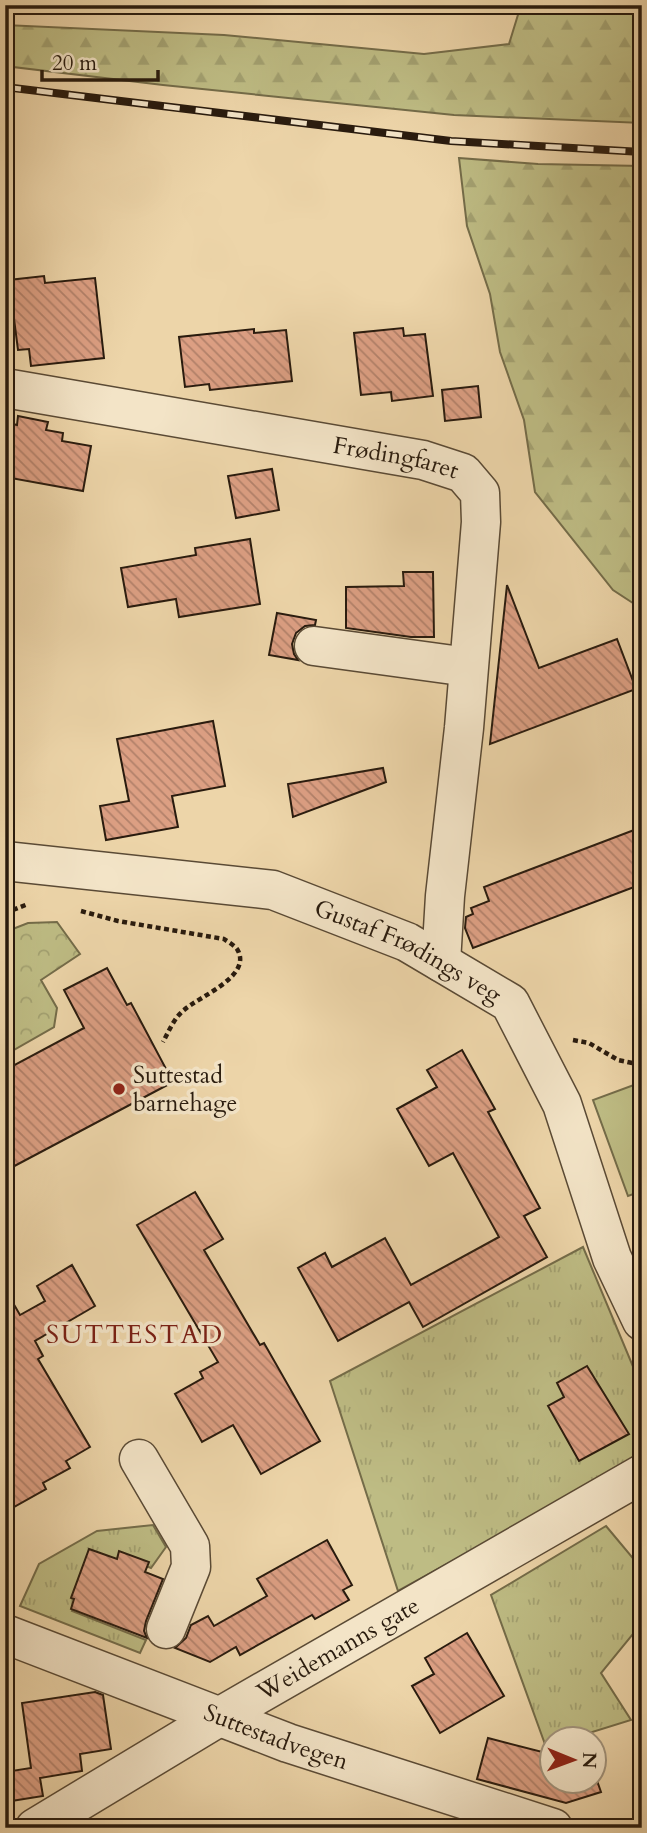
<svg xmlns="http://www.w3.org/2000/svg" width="647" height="1833" viewBox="0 0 647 1833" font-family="Cardo,serif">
	<defs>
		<pattern id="grass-tufts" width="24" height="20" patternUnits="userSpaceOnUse" patternTransform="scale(1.75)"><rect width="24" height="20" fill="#bebc84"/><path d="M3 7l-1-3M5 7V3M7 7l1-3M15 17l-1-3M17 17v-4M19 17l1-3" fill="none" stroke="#a3a171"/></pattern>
		<pattern id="forest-firs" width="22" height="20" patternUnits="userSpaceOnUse" patternTransform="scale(1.75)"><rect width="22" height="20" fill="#bebc84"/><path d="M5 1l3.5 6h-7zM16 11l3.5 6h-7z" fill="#a3a171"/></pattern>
		<pattern id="park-crowns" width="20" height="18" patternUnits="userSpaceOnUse" patternTransform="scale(1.75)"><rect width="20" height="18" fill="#bebc84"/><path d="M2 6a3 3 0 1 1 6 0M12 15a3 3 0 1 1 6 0" fill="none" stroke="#a3a171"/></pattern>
		<pattern id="building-back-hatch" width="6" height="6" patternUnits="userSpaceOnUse" patternTransform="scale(1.75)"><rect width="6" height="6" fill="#dc9f83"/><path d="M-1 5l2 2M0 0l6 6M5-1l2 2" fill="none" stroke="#b2816a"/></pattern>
	</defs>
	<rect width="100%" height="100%" fill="#edd5a9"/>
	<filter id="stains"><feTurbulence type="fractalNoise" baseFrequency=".00286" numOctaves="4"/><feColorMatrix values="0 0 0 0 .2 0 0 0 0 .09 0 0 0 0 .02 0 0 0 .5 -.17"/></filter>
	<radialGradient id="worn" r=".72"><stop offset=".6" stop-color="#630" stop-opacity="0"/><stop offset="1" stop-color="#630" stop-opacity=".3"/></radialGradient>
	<!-- grass -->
	<g fill="url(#grass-tufts)" stroke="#746c49" stroke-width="2">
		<path d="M583 1247 642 1388V1457L398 1591 330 1381Z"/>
		<path d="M153 1525 166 1547 151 1568 121 1556 117 1566 92 1557 72 1611 146 1640 140 1653 20 1606 39 1564 97 1531Z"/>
		<path d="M606 1526 642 1569V1623L601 1673 631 1720 573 1738H552V1745L546 1747 491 1595Z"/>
	</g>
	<!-- forest -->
	<g fill="url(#forest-firs)" stroke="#746c49" stroke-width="2">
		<path d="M521 5H642V123L454 115 163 85 5 66V25L224 35 424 54 509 44Z"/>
		<path d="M459 158 538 164 642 166V609L613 590 535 492 524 420 500 352 490 294 467 226Z"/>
	</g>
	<!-- park -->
	<path fill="url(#park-crowns)" stroke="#746c49" stroke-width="2" d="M57 922 80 954 41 980 57 1008 54 1027 5 1055V932L28 923Z"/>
	<!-- pitch -->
	<path fill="#bebc84" stroke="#746c49" stroke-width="2" d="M642 1082V1191L628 1196 593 1100Z"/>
	<!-- building -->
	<g fill="url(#building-back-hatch)" stroke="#291b0e" stroke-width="2">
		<path d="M44 276 45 283 95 278 104 358 31 366 29 349 18 350 9 280Z"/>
		<path d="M403 328 404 336 425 334 433 396 392 401 391 392 361 395 354 333Z"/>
		<path d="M254 329V333L286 330 292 381 210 390 209 384 185 387 179 337Z"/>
		<path d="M478 386 481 417 445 421 442 390Z"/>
		<path d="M18 416 48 422 46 430 63 433 62 441 91 446 83 491 5 477V422L17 425Z"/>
		<path d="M272 469 279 510 236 518 228 476Z"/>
		<path d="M250 539 260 604 179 617 176 599 128 607 121 568 196 555 195 548Z"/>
		<path d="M403 572H433L434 637H411L346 628V587L404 586Z"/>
		<path d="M507 585 539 668 617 639 636 689 490 744Z"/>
		<path d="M277 613 316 620 315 625 305 626 296 633 292 644 294 654 298 660 269 655Z"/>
		<path d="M213 721 225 786 172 796 178 827 106 840 100 806 129 801 117 739Z"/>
		<path d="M383 768 386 782 293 817 288 784Z"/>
		<path d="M642 827V884L473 948 465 928 466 917 473 914 471 908 489 901 484 887Z"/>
		<path d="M107 968 127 1005 131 1003 173 1082 5 1171V1070L84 1028 64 990Z"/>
		<path d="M462 1050 495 1109 488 1112 540 1208 524 1216 547 1257 423 1327 409 1302 338 1341 298 1268 325 1253 332 1267 385 1238 411 1285 499 1237 453 1153 429 1166 397 1109 437 1087 427 1070Z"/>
		<path d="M195 1192 223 1239 204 1250 260 1345 264 1343 320 1441 261 1474 233 1425 202 1442 175 1394 203 1378 200 1372 218 1362 137 1225Z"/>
		<path d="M72 1265 95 1306 35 1341 43 1356 38 1359 90 1447 66 1461 70 1468 43 1483 46 1489 5 1512V1289L20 1315 45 1301 37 1286Z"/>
		<path d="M587 1366 629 1434 579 1461 548 1406 564 1397 557 1383Z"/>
		<path d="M327 1540 352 1585 343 1590 349 1600 315 1619 312 1615 240 1655 236 1647 210 1662 175 1648 186 1638 191 1625 208 1616 214 1626 267 1596 257 1579Z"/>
		<path d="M89 1549 117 1559 119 1551 149 1562 145 1572 163 1579 146 1621 144 1631 147 1638 71 1609 74 1599 71 1598Z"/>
		<path d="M467 1633 504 1696 440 1733 412 1686 434 1674 425 1658Z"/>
		<path d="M95 1692 103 1695 111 1749 80 1754 82 1771 40 1778 43 1796 5 1802V1772L31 1768 22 1703Z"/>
		<path d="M488 1738 546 1753 552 1751V1781H594V1772L601 1792 566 1803 477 1779Z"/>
	</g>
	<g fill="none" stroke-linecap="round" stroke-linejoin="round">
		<!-- minor casing -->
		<g stroke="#5a4a35" stroke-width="41">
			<g id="minor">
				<path id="s1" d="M5 388 423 460 463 473 480 493 481 522 464 728 445 896 441 962"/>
				<path d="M314 646 468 667"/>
				<path id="s2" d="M5 861 273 890 407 942 510 1003 562 1104 612 1258 642 1321"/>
				<path d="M139 1459 190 1546 191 1567 166 1629"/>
				<path id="s3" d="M5 1634 288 1743 553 1828"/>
				<path id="s4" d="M35 1828 219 1717 642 1474"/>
			</g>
		</g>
		<!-- path -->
		<g stroke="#291b0e" stroke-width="4.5" stroke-dasharray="5 3.5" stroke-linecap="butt">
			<path d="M81 911 118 921 224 939C228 942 234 945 237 949 254 976 198 997 184 1010 174 1018 169 1031 163 1042"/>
			<path d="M5 913 28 904"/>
			<path d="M573 1040 589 1043 618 1060 642 1065"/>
		</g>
		<!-- minor -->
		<use href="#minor" stroke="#f3e4c7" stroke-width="38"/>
		<!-- rail casing -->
		<g stroke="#291b0e" stroke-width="8">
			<path id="rail" d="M5 87 451 141 642 152"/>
		</g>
		<!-- rail -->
		<use href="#rail" stroke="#f3e4c7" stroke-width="5" stroke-dasharray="16" stroke-linecap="butt"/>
	</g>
	<!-- markers -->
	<circle fill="#8f2418" stroke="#f3e4c7" stroke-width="2.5" cx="119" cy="1089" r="7"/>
	<g text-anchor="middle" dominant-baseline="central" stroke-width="7" stroke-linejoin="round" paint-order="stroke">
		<!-- street labels -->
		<g font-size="24" fill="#291b0e" stroke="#f3e4c7">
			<text stroke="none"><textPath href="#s1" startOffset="397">Frødingfaret</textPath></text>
			<text stroke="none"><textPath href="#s2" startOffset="418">Gustaf Frødings veg</textPath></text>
			<text stroke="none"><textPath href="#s4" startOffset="352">Weidemanns gate</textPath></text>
			<text stroke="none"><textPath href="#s3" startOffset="290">Suttestadvegen</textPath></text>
		</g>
		<!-- poi labels -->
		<g font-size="24" fill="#291b0e" stroke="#f3e4c7" text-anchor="start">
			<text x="133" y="1075">Suttestad<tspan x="133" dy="28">barnehage</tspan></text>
		</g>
		<!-- neighbourhood labels -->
		<g font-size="26" letter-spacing="2" fill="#7a1f14" stroke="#f3e4c7">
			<text x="135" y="1334">SUTTESTAD</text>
		</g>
	</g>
	<!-- margin -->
	<rect width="647" height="1833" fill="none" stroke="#edd5a9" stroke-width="28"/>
	<rect x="7" y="7" width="633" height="1819" fill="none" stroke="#291b0e" stroke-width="3.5"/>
	<rect x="14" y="14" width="619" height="1805" fill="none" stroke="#291b0e" stroke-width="2"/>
	<!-- north arrow -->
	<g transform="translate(573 1760) rotate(91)"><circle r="33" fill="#f3e4c7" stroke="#a2947d" stroke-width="2"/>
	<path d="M0-5L12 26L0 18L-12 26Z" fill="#8f2418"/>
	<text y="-10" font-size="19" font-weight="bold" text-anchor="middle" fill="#291b0e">N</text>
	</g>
	<!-- scale -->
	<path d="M42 70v10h116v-10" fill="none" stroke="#291b0e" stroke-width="3.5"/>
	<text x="52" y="70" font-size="21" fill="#291b0e" stroke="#f3e4c7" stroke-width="5" paint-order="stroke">20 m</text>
	<rect width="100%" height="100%" filter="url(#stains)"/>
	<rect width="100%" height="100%" fill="url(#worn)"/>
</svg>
